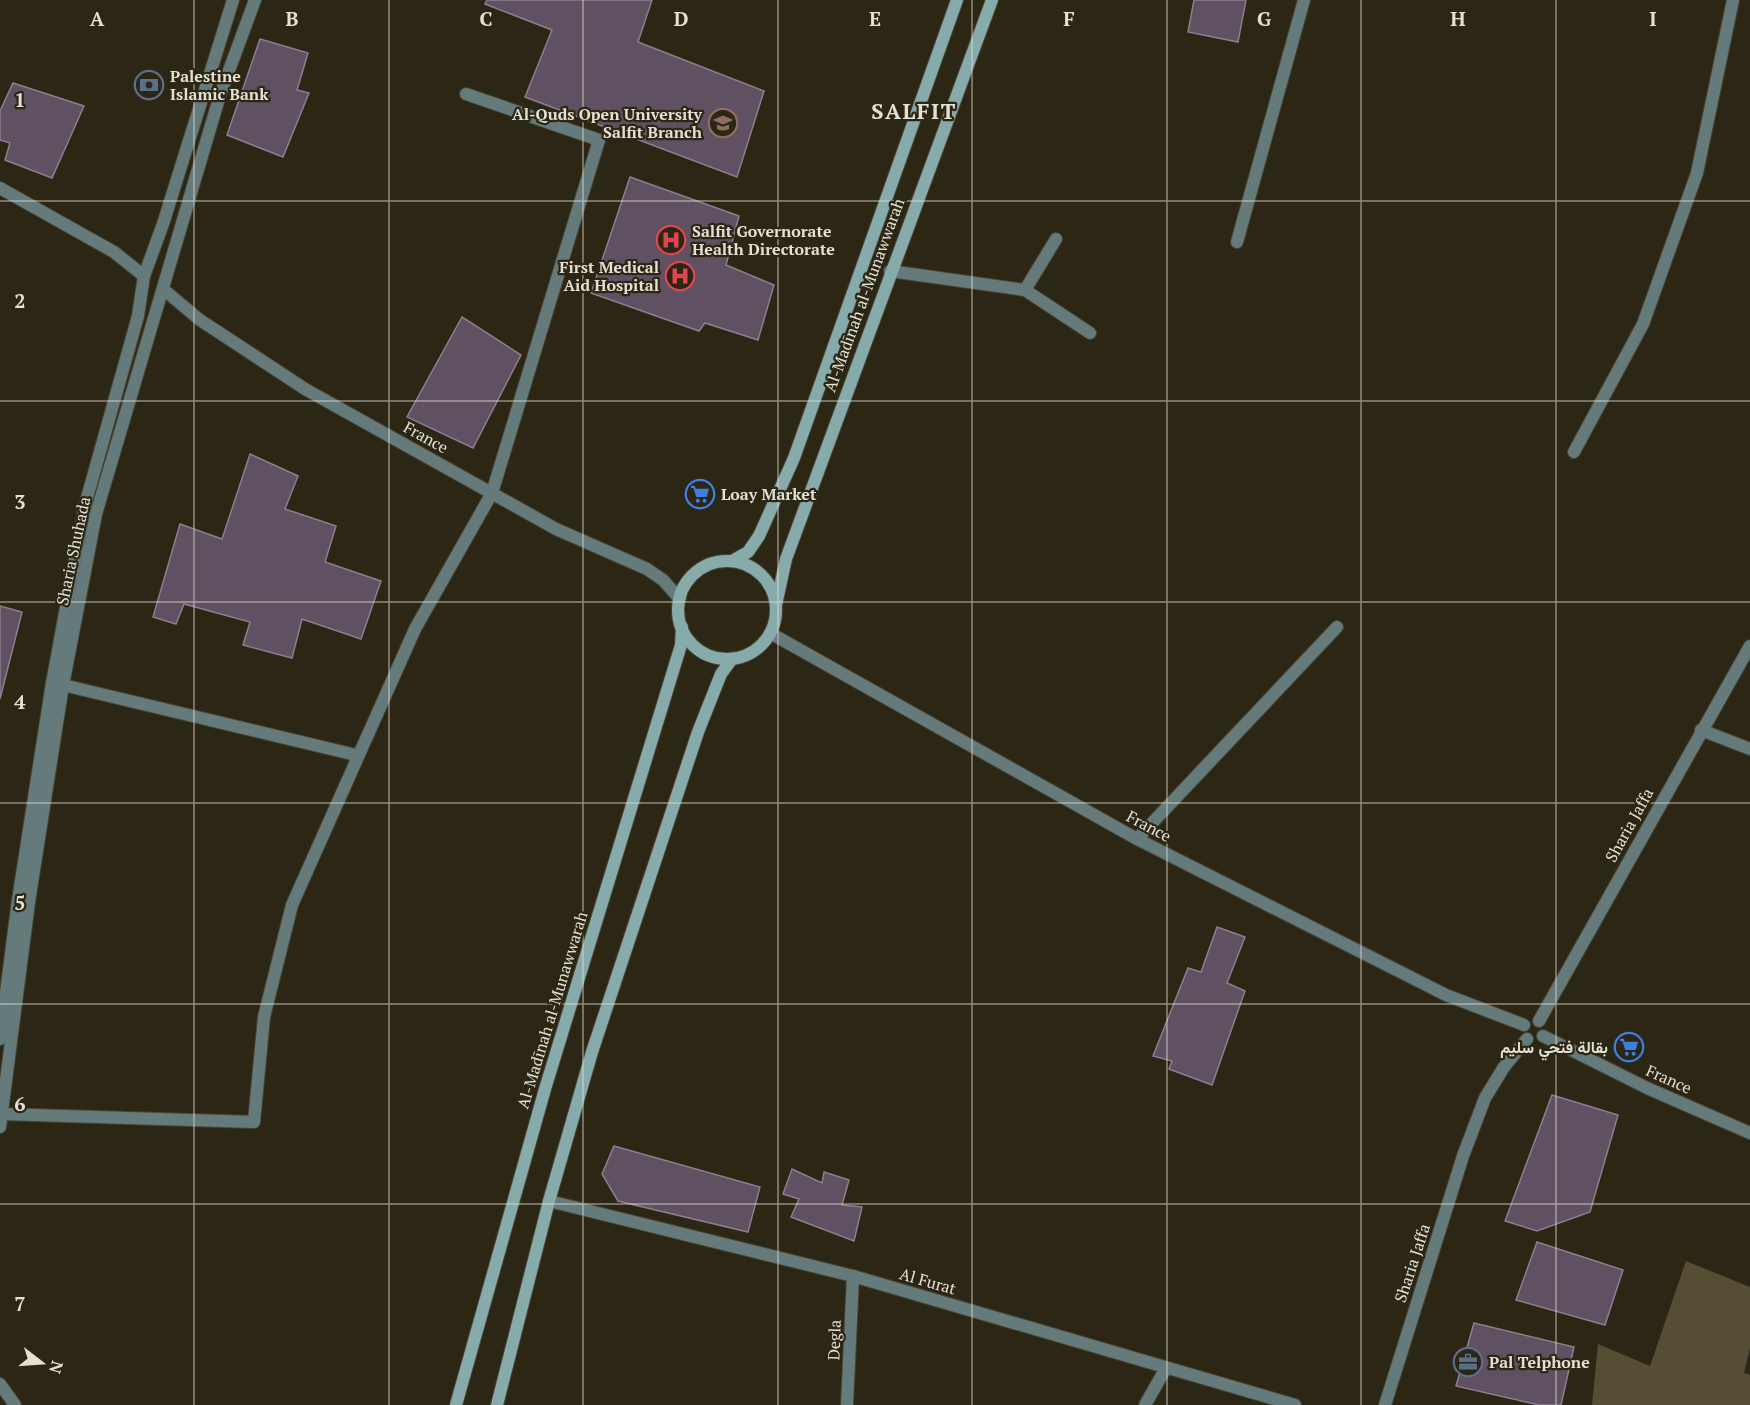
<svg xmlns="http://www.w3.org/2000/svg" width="1750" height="1405" viewBox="0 0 1750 1405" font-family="'PT Serif',Vazirmatn,serif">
	<rect width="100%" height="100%" fill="#2c2615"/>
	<!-- green -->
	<path fill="#564d35" d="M1686 1261 1750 1287V1348L1744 1373 1750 1375V1405H1592L1598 1344 1650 1366Z"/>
	<!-- building -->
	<g fill="#5f5161" stroke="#8c7e8f" stroke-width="1.5">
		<path d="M487 0H652L638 42 764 91 737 177 525 97 552 30 485 4Z"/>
		<path d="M1194 0H1246L1238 42 1188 32Z"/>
		<path d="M260 39 308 53 297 90 309 93 283 157 227 135Z"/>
		<path d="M13 83 84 106 52 178 5 160 10 143 0 140V111Z"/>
		<path d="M630 177 739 216 726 265 774 285 758 340 705 323 699 331 591 293Z"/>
		<path d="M462 317 521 355 473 448 407 417Z"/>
		<path d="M250 454 298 476 285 509 336 526 325 562 381 581 361 639 302 619 292 658 243 645 250 622 184 604 176 624 153 617 180 524 222 539Z"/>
		<path d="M0 606 22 612 0 699Z"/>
		<path d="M1217 927 1245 937 1227 983 1245 991 1212 1085 1169 1069 1172 1061 1153 1056 1188 968 1201 972Z"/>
		<path d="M1552 1095 1618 1115 1590 1212 1537 1231 1505 1221Z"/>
		<path d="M614 1146 760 1187 748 1232 618 1201 602 1174Z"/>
		<path d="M792 1169 822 1183 824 1172 849 1180 842 1205 862 1207 854 1241 791 1217 799 1199 783 1194Z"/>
		<path d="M1537 1242 1623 1270 1605 1325 1516 1300Z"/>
		<path d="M1474 1323 1574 1347 1561 1405H1539L1456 1386Z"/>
	</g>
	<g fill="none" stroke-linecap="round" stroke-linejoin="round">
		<!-- street casing -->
		<g stroke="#494434" stroke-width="14">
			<g id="street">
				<path d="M0 188 114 252 144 276"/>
				<path d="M1237 242 1304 0"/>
				<path d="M890 271 1025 290 1090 333"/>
				<path d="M163 289 200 320 305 389 556 529 647 569 663 580 680 599"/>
				<path d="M1025 290 1056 239"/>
				<path d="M1574 452 1643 324 1697 173 1733 0"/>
				<path d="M770 633 1137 839 1446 995 1524 1025"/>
				<path d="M63 685 356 755"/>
				<path d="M1701 730 1750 749"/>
				<path d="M1137 839 1337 627"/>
				<path d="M1539 1021 1750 646"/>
				<path d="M1543 1036 1647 1088 1750 1133"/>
				<path d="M0 1039 18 900 52 683 85 505 138 316 144 276 163 224 233 0"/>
				<path d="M2 1114 254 1122 264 1017 292 905 415 629 492 493 599 140 466 94"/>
				<path d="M0 1127 29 902 63 685 96 514 220 95 255 0"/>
				<path d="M549 1201 853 1276 1295 1405"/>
				<path d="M0 1384 15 1405"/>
				<path d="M847 1405 853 1276"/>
				<path d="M1145 1405 1166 1368"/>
				<path d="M1385 1405 1463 1156 1485 1098 1504 1067 1527 1039"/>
			</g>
		</g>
		<!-- secondary casing -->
		<g stroke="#494434" stroke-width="14">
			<g id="secondary">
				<path d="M732 561 748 552 759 536 794 458 957 0"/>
				<circle cx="727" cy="610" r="49"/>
				<path d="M776 605 786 559 992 0"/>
				<path d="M456 1405 545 1089 681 645 682 627"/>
				<path d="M497 1405 549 1201 592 1052 698 732 721 674 732 659"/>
			</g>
		</g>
		<!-- street -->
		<use href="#street" stroke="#657a7b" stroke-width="12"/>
		<!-- secondary -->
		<use href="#secondary" stroke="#87aaab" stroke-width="12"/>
	</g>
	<!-- grid -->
	<path fill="none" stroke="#e3e0d4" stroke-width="1.5" stroke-opacity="0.55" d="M194 0V1405M389 0V1405M583 0V1405M778 0V1405M972 0V1405M1167 0V1405M1361 0V1405M1556 0V1405M0 201H1750M0 401H1750M0 602H1750M0 803H1750M0 1004H1750M0 1204H1750"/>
	<!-- icons -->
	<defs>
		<g id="bank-ring" transform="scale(1.5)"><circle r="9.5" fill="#2c2615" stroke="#5c6f8a" stroke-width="1.5"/><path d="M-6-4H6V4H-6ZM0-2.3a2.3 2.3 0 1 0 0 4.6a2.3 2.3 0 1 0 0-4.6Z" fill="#5c6f8a"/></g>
		<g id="university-ring" transform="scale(1.5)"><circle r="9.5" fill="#2c2615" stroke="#8d6e63" stroke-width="1.5"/><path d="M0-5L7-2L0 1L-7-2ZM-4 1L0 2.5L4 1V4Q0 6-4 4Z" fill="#8d6e63"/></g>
		<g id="hospital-ring" transform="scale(1.5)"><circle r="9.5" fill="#2c2615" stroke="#e0444e" stroke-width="1.5"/><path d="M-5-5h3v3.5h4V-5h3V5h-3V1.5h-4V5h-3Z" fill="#e0444e"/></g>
		<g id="supermarket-ring" transform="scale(1.5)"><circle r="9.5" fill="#2c2615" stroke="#3f7fe0" stroke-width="1.5"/><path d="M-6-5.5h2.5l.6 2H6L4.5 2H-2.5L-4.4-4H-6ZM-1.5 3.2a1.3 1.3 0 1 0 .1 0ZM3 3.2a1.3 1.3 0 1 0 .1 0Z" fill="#3f7fe0"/></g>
		<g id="office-ring" transform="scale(1.5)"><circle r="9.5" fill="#2c2615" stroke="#5c6f8a" stroke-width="1.5"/><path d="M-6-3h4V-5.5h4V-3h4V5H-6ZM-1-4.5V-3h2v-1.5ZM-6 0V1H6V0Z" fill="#5c6f8a"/></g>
	</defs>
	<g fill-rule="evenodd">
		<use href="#bank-ring" x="149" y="85"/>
		<use href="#university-ring" x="723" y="123"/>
		<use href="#hospital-ring" x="671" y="240"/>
		<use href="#hospital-ring" x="680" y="276"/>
		<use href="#supermarket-ring" x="700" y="494"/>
		<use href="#supermarket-ring" x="1629" y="1047"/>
		<use href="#office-ring" x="1468" y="1362"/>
	</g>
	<g text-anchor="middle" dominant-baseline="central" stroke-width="4.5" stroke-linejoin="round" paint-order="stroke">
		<!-- poi labels -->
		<g font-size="16" font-weight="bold" fill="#e3e0d4" stroke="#2c2615" text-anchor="start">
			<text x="170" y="76">Palestine<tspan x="170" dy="18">Islamic Bank</tspan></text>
			<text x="702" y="114" text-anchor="end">Al-Quds Open University<tspan x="702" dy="18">Salfit Branch</tspan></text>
			<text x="692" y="231">Salfit Governorate<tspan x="692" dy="18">Health Directorate</tspan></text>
			<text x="659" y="267" text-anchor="end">First Medical<tspan x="659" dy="18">Aid Hospital</tspan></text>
			<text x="721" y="494">Loay Market</text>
			<text x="1608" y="1047" text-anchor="end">بقالة فتحي سليم</text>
			<text x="1489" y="1362">Pal Telphone</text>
		</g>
		<!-- street labels -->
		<g font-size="16" fill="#e3e0d4" stroke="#2c2615">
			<text transform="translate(864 295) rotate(-70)">Al-Madīnah al-Munawwarah</text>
			<text transform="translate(426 437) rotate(29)">France</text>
			<text transform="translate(73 551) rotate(-78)">Sharia Shuhada</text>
			<text transform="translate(1629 825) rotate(-61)">Sharia Jaffa</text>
			<text transform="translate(1149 826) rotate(28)">France</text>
			<text transform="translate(552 1010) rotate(-73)">Al-Madīnah al-Munawwarah</text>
			<text transform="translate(1669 1079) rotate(24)">France</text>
			<text transform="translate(1412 1263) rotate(-72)">Sharia Jaffa</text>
			<text transform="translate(928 1281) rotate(16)">Al Furat</text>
			<text transform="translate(834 1340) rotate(-88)">Degla</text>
		</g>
		<!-- district labels -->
		<g font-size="22" font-weight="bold" letter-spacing="1.5" fill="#e3e0d4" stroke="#2c2615">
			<text x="914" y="110">SALFIT</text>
		</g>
	</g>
	<g font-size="20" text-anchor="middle" font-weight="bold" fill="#e3e0d4" stroke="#2c2615" stroke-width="4.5" stroke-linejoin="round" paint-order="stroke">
		<text x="97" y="26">A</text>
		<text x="292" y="26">B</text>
		<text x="486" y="26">C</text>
		<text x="681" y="26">D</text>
		<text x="875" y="26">E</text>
		<text x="1069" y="26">F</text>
		<text x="1264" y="26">G</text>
		<text x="1458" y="26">H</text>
		<text x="1653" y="26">I</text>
		<text x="20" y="107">1</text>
		<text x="20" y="308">2</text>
		<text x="20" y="509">3</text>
		<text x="20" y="709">4</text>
		<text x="20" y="910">5</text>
		<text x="20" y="1111">6</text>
		<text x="20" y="1311">7</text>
	</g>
	<!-- north arrow -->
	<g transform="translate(42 1363) rotate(107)" stroke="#2c2615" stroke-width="4.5" paint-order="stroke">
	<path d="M0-4.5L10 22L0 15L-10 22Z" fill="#e3e0d4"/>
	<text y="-9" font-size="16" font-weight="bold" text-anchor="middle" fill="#e3e0d4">N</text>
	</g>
</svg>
